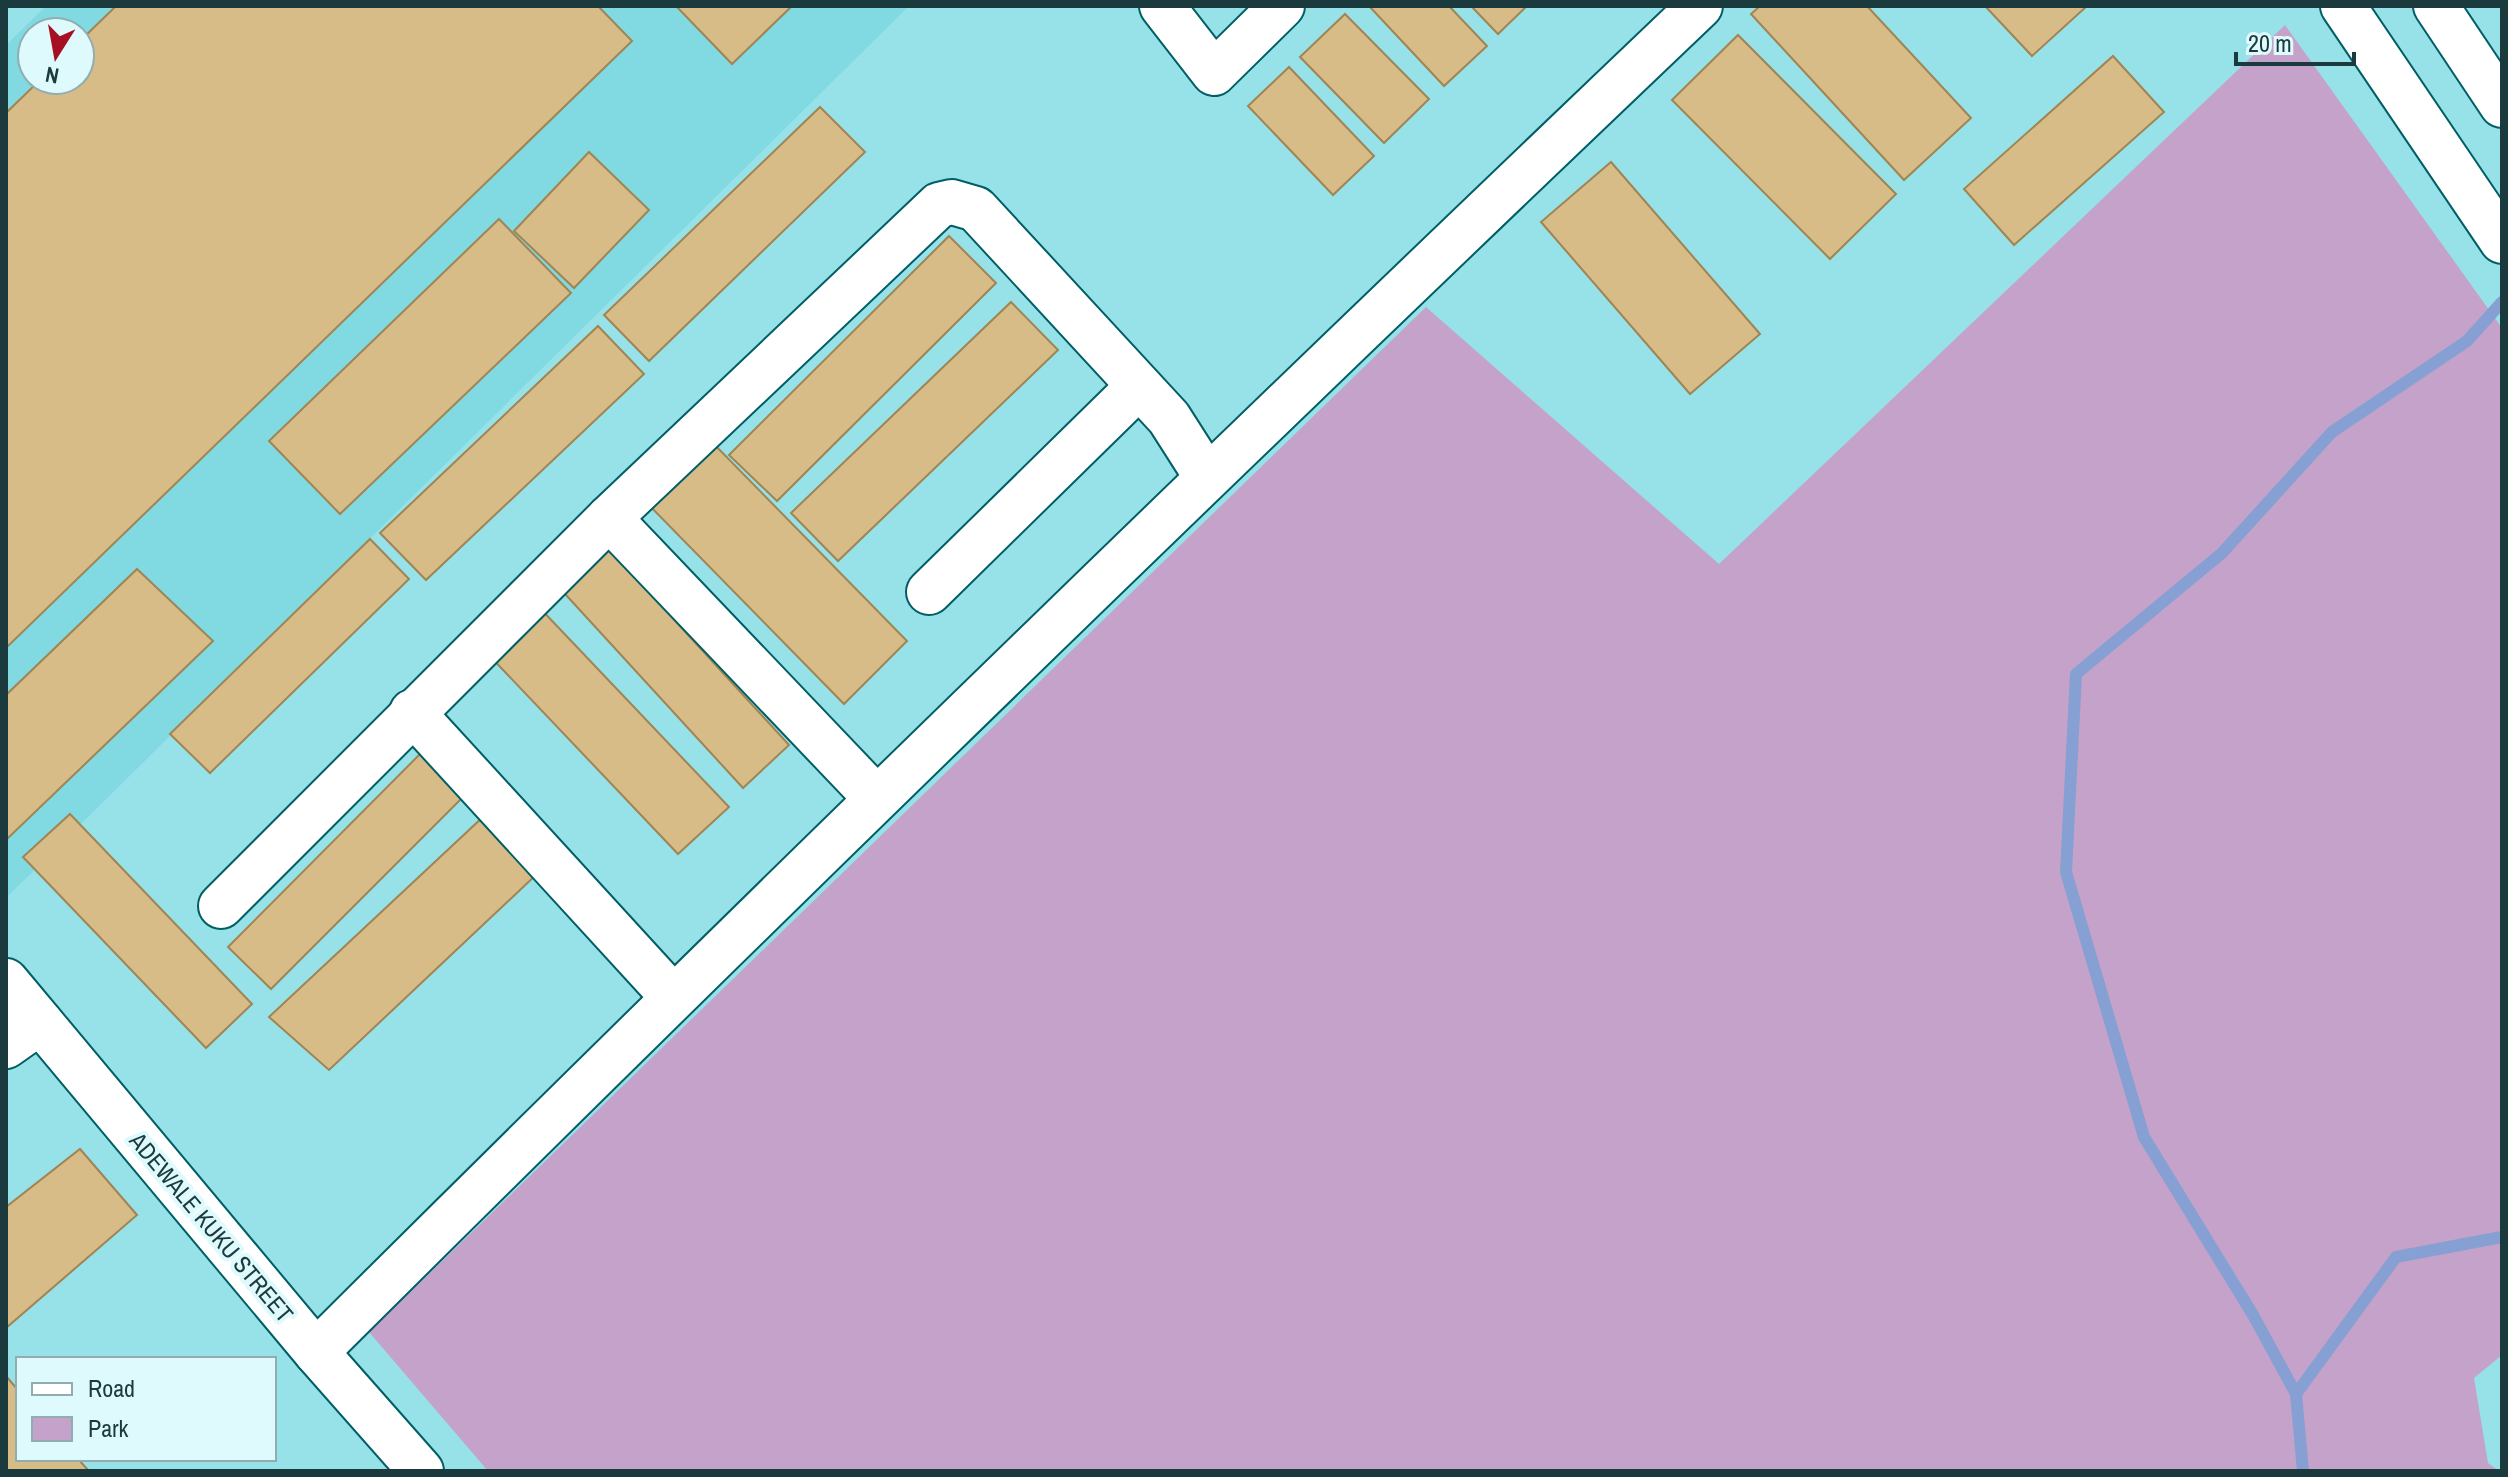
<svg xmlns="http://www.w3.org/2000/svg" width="2508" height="1477" viewBox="0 0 2508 1477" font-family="'Archivo Narrow',sans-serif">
	<rect width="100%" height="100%" fill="#97e2e9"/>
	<!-- built -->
	<path fill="#81d9e1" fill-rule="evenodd" d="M46 6H909L6 898V45ZM32 32H80V80H32Z"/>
	<!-- green -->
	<path fill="#c5a2c9" d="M2285 25 2502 328V1355L2474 1378 2488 1463 2499 1471H488L369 1332 1426 307 1719 564Z"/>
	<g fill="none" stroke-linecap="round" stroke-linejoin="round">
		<!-- stream -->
		<g stroke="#86a0d3" stroke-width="12">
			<path d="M2296 1394 2253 1315 2144 1137 2066 872 2076 674 2222 553 2332 432 2467 341 2502 302"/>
			<path d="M2303 1471 2296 1394 2396 1257 2502 1237"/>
		</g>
	</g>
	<!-- building -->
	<g fill="#d7bc88" stroke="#9f8553" stroke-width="2">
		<path d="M116 6H598L632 41 6 648V113L40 80H80V41Z"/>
		<path d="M676 6H792L732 64Z"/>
		<path d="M1369 6H1449L1487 46 1444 86Z"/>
		<path d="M1471 6H1527L1498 34Z"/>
		<path d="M1760 6H1867L1971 118 1904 180 1751 14Z"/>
		<path d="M1985 6H2087L2032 56Z"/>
		<path d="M1345 14 1429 99 1384 143 1300 57Z"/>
		<path d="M1738 35 1896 194 1830 259 1672 100Z"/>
		<path d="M2113 56 2164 112 2014 245 1964 189Z"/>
		<path d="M1289 67 1374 156 1333 195 1248 106Z"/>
		<path d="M820 107 865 152 649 361 604 315Z"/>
		<path d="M589 152 649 210 574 288 514 231Z"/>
		<path d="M1611 162 1760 334 1690 394 1541 222Z"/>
		<path d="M499 219 571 293 340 514 269 441Z"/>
		<path d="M949 236 996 283 777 501 729 455Z"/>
		<path d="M1011 302 1058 350 838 561 791 513Z"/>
		<path d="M598 326 644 374 426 580 380 533Z"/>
		<path d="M707 437 907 641 844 704 643 499Z"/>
		<path d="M370 539 409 579 210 773 170 734Z"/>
		<path d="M601 540 789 745 743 788 555 583Z"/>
		<path d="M137 569 213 641 6 840V695Z"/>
		<path d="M537 605 729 807 678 854 486 652Z"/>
		<path d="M426 748 470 790 271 989 228 947Z"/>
		<path d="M70 814 252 1004 206 1048 23 857Z"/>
		<path d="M484 816 538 873 329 1070 269 1017Z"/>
		<path d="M80 1149 137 1215 6 1328V1207Z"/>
		<path d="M6 1376 18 1390V1459H78L89 1471H6Z"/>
	</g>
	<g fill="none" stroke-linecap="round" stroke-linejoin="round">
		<!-- minor casing -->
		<g stroke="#005e65" stroke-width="48">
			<g id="minor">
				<path d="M1162 6 1214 73 1282 6"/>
				<path d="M609 518 876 798"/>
				<path d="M929 592 1138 387"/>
				<path d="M412 712 673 997"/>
				<path d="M221 906 609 518 939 205 952 202 976 209 1169 418 1206 476"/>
				<path d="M6 981 316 1352 421 1471"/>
				<path d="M6 1046 40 1022"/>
				<path d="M316 1352C772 898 1234 450 1700 6"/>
			</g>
		</g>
		<!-- major casing -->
		<g stroke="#005e65" stroke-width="48">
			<path id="major" d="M2343 6 2502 241"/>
		</g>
		<!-- highway casing -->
		<g stroke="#005e65" stroke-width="48">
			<path id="highway" d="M2436 6 2502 105"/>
		</g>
		<!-- minor -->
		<use href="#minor" stroke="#fff" stroke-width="44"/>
		<!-- major -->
		<use href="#major" stroke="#fff" stroke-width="44"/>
		<!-- highway -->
		<use href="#highway" stroke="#fff" stroke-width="44"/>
	</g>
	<g text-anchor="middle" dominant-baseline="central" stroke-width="8" stroke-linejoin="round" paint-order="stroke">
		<!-- street labels -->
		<g font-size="24" fill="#1b3a3d" stroke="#defafd">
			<text transform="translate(212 1227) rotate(50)">ADEWALE KUKU STREET</text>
		</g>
	</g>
	<!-- border -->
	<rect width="2508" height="1477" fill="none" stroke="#1b3a3d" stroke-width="16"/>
	<!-- legend -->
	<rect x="16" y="1357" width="260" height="104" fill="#defafd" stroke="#90adb0" stroke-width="2"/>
	<rect x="32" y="1383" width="40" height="12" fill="#ffffff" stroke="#90adb0" stroke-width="2"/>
	<text x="88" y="1397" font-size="24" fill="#1b3a3d">Road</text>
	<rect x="32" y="1417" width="40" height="24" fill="#c5a2c9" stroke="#90adb0" stroke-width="2"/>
	<text x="88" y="1437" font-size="24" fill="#1b3a3d">Park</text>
	<!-- north arrow -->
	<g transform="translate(56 56) rotate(191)"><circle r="38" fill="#defafd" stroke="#90adb0" stroke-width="2"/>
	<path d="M0-6L14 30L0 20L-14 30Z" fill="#a71023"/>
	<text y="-12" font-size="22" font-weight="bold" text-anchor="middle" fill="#1b3a3d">N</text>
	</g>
	<!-- scale -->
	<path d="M2236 52v12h118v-12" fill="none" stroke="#1b3a3d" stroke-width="4"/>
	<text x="2248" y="52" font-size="24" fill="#1b3a3d" stroke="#defafd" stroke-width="6" paint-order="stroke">20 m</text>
</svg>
